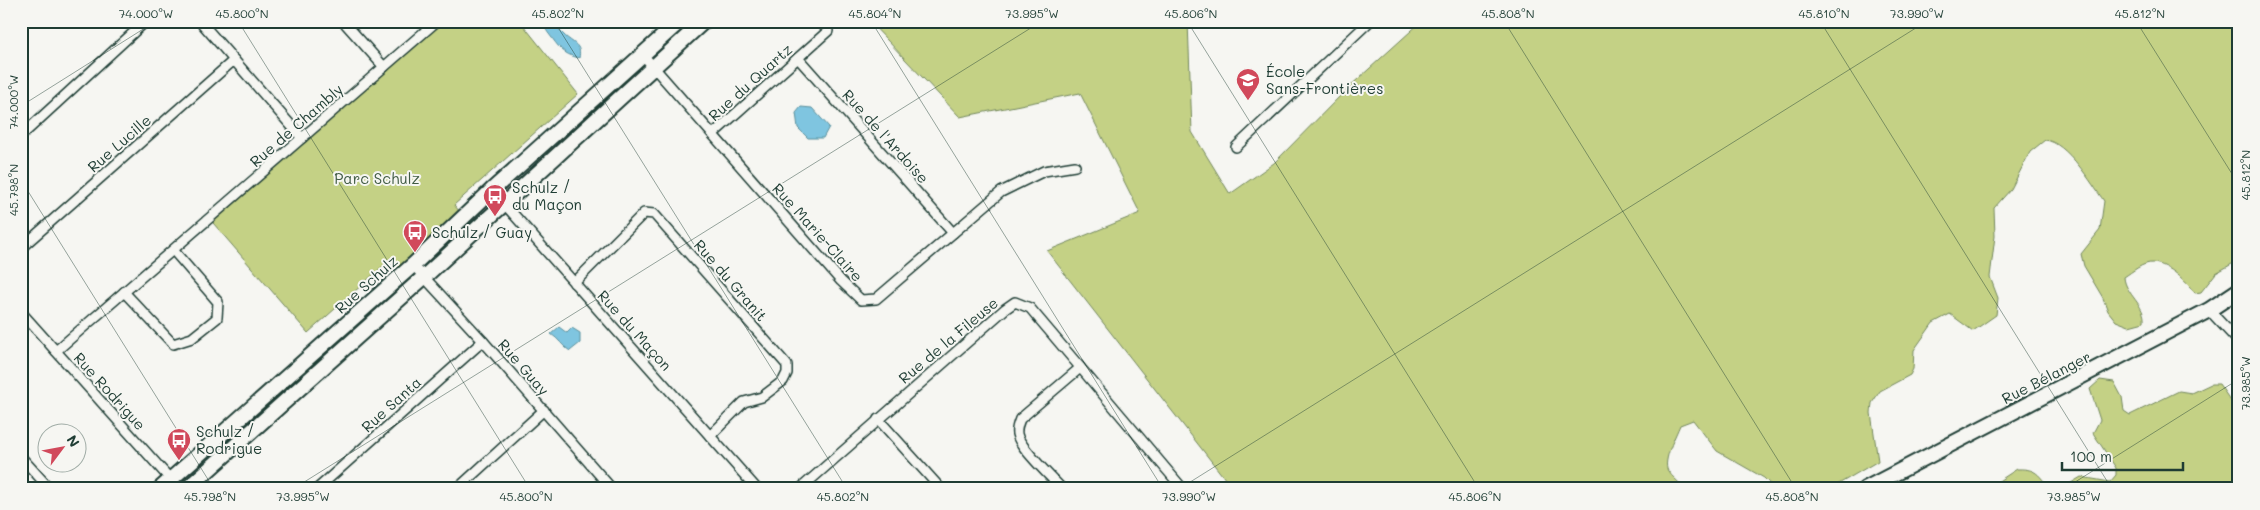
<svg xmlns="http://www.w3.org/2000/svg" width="2260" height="510" viewBox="0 0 2260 510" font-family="Mali,sans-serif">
	<rect width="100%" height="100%" fill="#f6f6f2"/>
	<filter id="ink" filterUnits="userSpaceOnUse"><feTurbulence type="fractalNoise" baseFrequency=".02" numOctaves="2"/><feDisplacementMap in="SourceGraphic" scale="10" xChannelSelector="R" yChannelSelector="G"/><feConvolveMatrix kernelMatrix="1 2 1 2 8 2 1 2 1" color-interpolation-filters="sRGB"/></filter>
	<g filter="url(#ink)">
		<!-- green -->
		<g fill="#c4d185" stroke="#72875c">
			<path d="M433 21H520L578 94 454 205 461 213 399 268 391 259 308 333 207 216Z"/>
			<path d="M869 21H1188L1192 132 1230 194 1274 163 1348 88 1422 21H2239V260L2216 273 2201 292 2195 293C2185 281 2171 265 2153 263 2143 262 2132 272 2124 277 2125 294 2146 305 2144 322L2129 326 2116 321 2108 311 2103 298 2084 266 2081 254 2100 230 2104 201C2091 183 2067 142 2045 140L2030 152 2011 189 1994 208 1995 236 1990 277 1998 298 1996 315 1973 331 1950 314 1933 323 1914 350 1913 369 1910 375 1880 391 1872 403 1871 413 1878 461 1830 489H1775L1764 478 1717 451 1693 420 1680 425C1676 435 1662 461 1668 471 1672 477 1680 483 1685 489H1233L1047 251 1140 213 1080 93 960 117Z"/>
			<path d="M2100 380 2114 382 2122 397 2124 411 2130 415 2179 391 2192 393 2211 384H2219L2239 413V489H2061L2081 477 2110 482 2116 475V468L2093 433 2100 420 2090 389Z"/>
			<path d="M2017 469C2041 468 2038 479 2053 489H1992L1991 486Z"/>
		</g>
		<!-- water -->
		<g fill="#7fc5e0" stroke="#598f9b">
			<path d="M539 21H554C557 26 560 32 564 35 573 44 582 44 579 58 562 54 559 47 549 34 545 29 545 25 539 21Z"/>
			<path d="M801 107 812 108 829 127 823 138H808L798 128 796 113Z"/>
			<path d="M559 327 567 333 572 328 580 333V343L570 351C562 346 559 339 551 334Z"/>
		</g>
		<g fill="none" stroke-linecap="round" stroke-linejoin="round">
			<!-- street casing -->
			<g stroke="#1f3d34" stroke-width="12">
				<g id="street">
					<path d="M200 21 302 138"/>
					<path d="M343 21 384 67"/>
					<path d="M643 55 841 281 861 300 876 299 1001 192 1044 171 1075 166"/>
					<path d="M798 58 953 233"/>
					<path d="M713 134 828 31"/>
					<path d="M21 136 146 21"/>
					<path d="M1236 147 1370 21"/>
					<path d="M492 190 757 489"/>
					<path d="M21 248 234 60"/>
					<path d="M413 265 483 341 612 489"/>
					<path d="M574 283 644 213 654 214 787 365V373L783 381 762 397 744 402 710 436"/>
					<path d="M124 292 173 344 192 338 217 318 218 302 173 250"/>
					<path d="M2209 310 2239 342"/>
					<path d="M21 312 179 489"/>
					<path d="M56 351 437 21"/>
					<path d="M878 419 941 489"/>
					<path d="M21 457 50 489"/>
					<path d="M317 489 483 341"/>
					<path d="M457 489 544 410"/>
					<path d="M800 489 1005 309 1015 302 1030 308 1183 489"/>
					<path d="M1062 489C1052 478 1019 447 1017 434 1016 428 1018 424 1020 419L1080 368"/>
				</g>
			</g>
			<!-- secondary casing -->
			<g stroke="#1f3d34" stroke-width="18">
				<g id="secondary">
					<path d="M160 489 413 265 492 190 680 21"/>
					<path d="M187 489 424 277 704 21"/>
					<path d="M1865 489 2209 310 2239 290"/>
				</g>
			</g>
			<!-- street -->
			<use href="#street" stroke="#f6f6f2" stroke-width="9"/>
			<!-- secondary -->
			<use href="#secondary" stroke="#f6f6f2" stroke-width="14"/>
		</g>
	</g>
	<!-- ticks -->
	<path fill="none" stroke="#1f3d34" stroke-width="1" stroke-opacity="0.45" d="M238 21 530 489M554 21 847 489M871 21 1163 489M1187 21 1479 489M1504 21 1796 489M1820 21 2112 489M2136 21 2239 185M21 106 156 21M21 180 214 489M293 489 1042 21M1179 489 1927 21M2064 489 2239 379"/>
	<!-- icons -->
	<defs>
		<g id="school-pin" transform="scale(1.25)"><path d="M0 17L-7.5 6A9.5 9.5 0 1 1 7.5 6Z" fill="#d1495b" stroke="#f6f6f2"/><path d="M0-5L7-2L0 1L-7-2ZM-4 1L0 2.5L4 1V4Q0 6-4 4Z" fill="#fff"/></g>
		<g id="bus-pin" transform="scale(1.25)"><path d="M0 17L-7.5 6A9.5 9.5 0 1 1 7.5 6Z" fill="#d1495b" stroke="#f6f6f2"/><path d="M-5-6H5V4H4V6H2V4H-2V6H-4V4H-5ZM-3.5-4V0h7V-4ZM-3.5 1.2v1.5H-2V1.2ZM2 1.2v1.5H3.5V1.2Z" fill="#fff"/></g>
	</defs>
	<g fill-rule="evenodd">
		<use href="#school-pin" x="1248" y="80"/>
		<use href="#bus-pin" x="495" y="196"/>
		<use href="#bus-pin" x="415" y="232"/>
		<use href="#bus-pin" x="179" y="440"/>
	</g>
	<g text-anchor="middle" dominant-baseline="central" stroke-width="4" stroke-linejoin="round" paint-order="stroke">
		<!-- poi labels -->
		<g font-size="15" fill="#1f3d34" stroke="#f6f6f2" text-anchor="start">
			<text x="1266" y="71">École<tspan x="1266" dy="17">Sans-Frontières</tspan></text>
			<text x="512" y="187">Schulz /<tspan x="512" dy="17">du Maçon</tspan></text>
			<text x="432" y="232">Schulz / Guay</text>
			<text x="196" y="431">Schulz /<tspan x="196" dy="17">Rodrigue</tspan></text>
		</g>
		<!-- street labels -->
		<g font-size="15" fill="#1f3d34" stroke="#f6f6f2">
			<text transform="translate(750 82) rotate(-42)">Rue du Quartz</text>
			<text transform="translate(296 125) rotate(-41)">Rue de Chambly</text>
			<text transform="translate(886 136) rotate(48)">Rue de l'Ardoise</text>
			<text transform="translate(119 143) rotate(-41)">Rue Lucille</text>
			<text transform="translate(818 232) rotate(48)">Rue Marie-Claire</text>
			<text transform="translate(731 280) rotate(49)">Rue du Granit</text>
			<text transform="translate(366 284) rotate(-42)">Rue Schulz</text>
			<text transform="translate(635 330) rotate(48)">Rue du Maçon</text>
			<text transform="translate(948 340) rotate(-40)">Rue de la Fileuse</text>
			<text transform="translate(524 367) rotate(49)">Rue Guay</text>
			<text transform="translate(2046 377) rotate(-27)">Rue Bélanger</text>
			<text transform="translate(110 391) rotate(48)">Rue Rodrigue</text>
			<text transform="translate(391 404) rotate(-42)">Rue Santa</text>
		</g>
		<!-- park labels -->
		<g font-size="15" fill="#405b44" stroke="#f6f6f2">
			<text x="377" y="178">Parc Schulz</text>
		</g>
	</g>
	<!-- margin -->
	<rect width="2260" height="510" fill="none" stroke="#f6f6f2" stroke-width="55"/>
	<!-- north arrow -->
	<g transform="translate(62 448) rotate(58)"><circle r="24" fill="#f6f6f2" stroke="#a0aca6"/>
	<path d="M0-4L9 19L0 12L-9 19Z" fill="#d1495b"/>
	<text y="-8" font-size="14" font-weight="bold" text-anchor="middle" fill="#1f3d34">N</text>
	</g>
	<!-- scale -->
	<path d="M2062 462v8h121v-8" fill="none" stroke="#1f3d34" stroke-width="2.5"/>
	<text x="2070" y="462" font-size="15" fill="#1f3d34" stroke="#f6f6f2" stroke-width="4" paint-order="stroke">100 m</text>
	<rect x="28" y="28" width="2204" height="454" fill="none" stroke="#1f3d34" stroke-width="2"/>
	<g font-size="12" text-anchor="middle" fill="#1f3d34">
		<text x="146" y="18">74.000°W</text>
		<text x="242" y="18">45.800°N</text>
		<text x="558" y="18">45.802°N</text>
		<text x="875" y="18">45.804°N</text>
		<text x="1032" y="18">73.995°W</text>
		<text x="1191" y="18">45.806°N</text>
		<text x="1508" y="18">45.808°N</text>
		<text x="1824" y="18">45.810°N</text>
		<text x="1917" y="18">73.990°W</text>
		<text x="2140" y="18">45.812°N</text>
		<text transform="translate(14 102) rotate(-90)" y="4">74.000°W</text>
		<text transform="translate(2246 175) rotate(-90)" y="4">45.812°N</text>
		<text transform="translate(14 190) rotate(-90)" y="4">45.798°N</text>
		<text transform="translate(2246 383) rotate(-90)" y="4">73.985°W</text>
		<text x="210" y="501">45.798°N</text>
		<text x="303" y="501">73.995°W</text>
		<text x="526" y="501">45.800°N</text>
		<text x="843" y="501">45.802°N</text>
		<text x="1189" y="501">73.990°W</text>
		<text x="1475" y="501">45.806°N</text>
		<text x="1792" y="501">45.808°N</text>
		<text x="2074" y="501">73.985°W</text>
	</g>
</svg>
